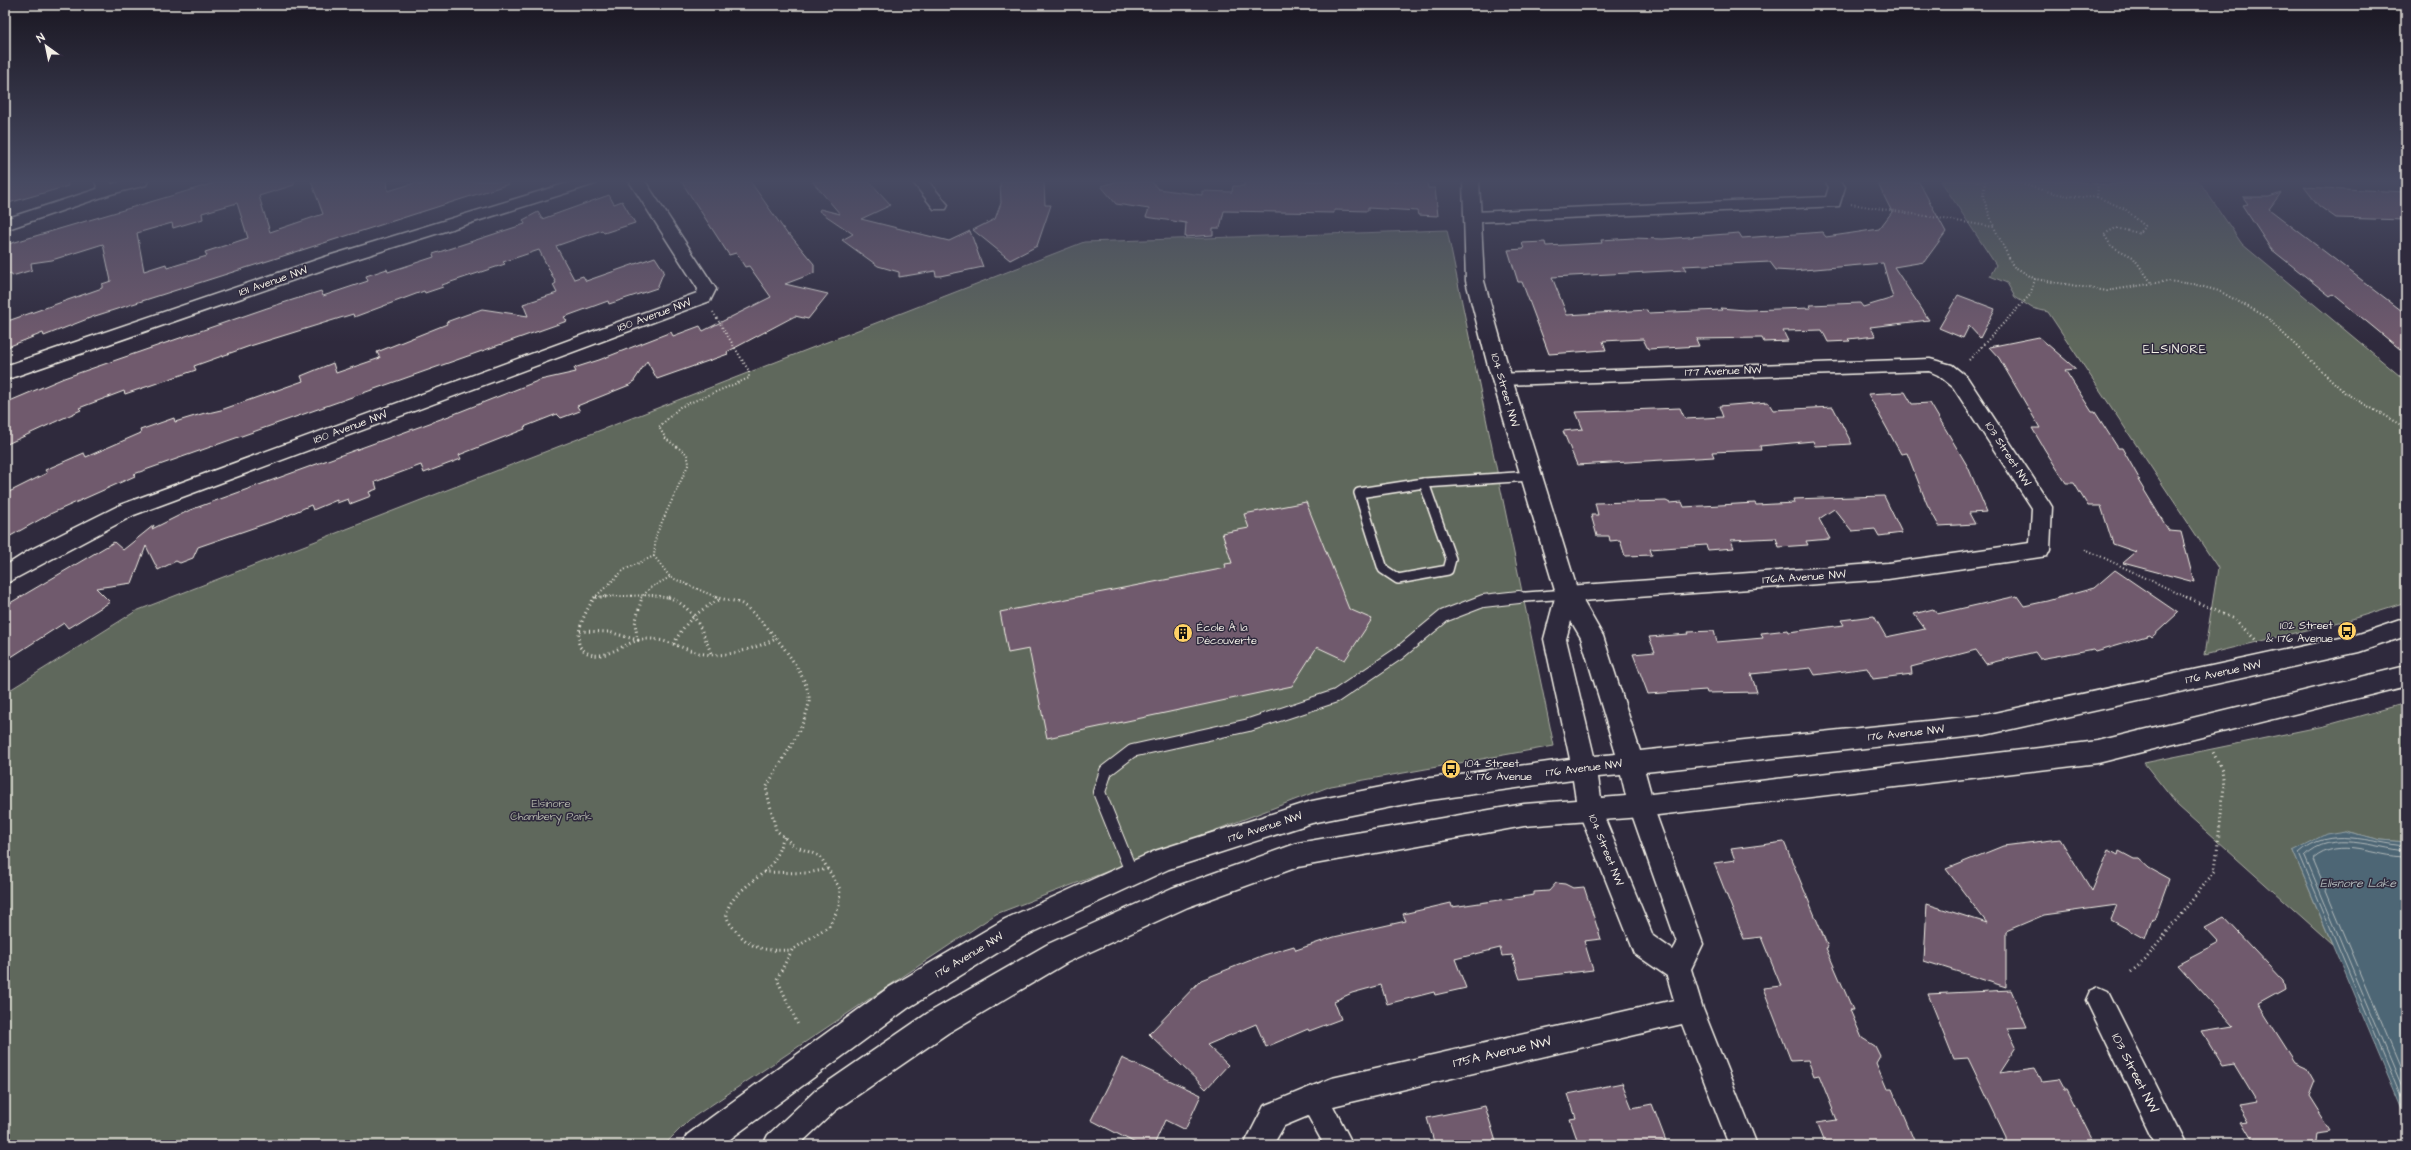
<svg xmlns="http://www.w3.org/2000/svg" width="2411" height="1150" viewBox="0 0 2411 1150" font-family="'Architects Daughter',sans-serif">
	<rect width="100%" height="100%" fill="#2f2a3d"/>
	<filter id="ink" filterUnits="userSpaceOnUse"><feTurbulence type="fractalNoise" baseFrequency=".025" numOctaves="2"/><feDisplacementMap in="SourceGraphic" scale="8" xChannelSelector="R" yChannelSelector="G"/><feConvolveMatrix kernelMatrix="1 2 1 2 8 2 1 2 1" color-interpolation-filters="sRGB"/></filter>
	<g filter="url(#ink)">
		<!-- green -->
		<g fill="#5f685c" stroke="#aaaca2">
			<path d="M1941 181H2070L2107 185 2149 181H2199L2242 244 2406 381V602L2352 619 2204 655 2218 568 2048 312 2032 308 2015 297 2007 283 1990 276 1996 265Z"/>
			<path d="M1447 230 1554 746 1331 786 996 914 689 1120 664 1145H5V693L136 611 1084 242Z"/>
			<path d="M2406 703V842L2381 840 2345 831 2293 851 2332 944 2178 806 2144 763 2324 726Z"/>
		</g>
		<!-- water -->
		<path fill="#4d6675" stroke="#909ea3" d="M2345 831 2381 840 2406 842V1118L2293 851 2326 834Z"/>
		<g fill="none" stroke-linecap="round" stroke-linejoin="round">
			<!-- shore -->
			<g stroke="#b1b9ba" stroke-width="1">
				<path d="M2406 846C2371 843 2329 825 2299 853L2406 1108"/>
				<path d="M2406 851C2375 848 2331 829 2305 856L2406 1096"/>
				<path d="M2406 857C2375 857 2340 836 2313 859L2406 1081"/>
			</g>
		</g>
		<!-- building -->
		<g fill="#705a6d" stroke="#f4f1e8" fill-rule="evenodd">
			<path d="M5 181H67L68 186 5 204Z"/>
			<path d="M221 181H294V185L259 196 270 232 323 214 311 181H387L388 191 418 182 419 185 435 181H509V184L95 316 44 336 43 333 5 348V322L102 288V284L111 281 103 244 52 260 31 263 32 270 12 276 11 273 5 275V245ZM237 203 248 238 205 252 207 256 167 268 166 264 144 271 137 233 172 223 173 228 203 219 202 213Z"/>
			<path d="M681 181H750L788 235H790L814 264V273L785 284 828 294 808 319 795 316 727 352 728 354 657 379 647 361 632 384 577 406 580 411 561 418 557 414 524 427 525 429 459 455 461 459 424 473 421 465 375 482 377 489 369 492 371 496 350 504 348 499 337 503V500L313 510 311 505 282 518 198 547 193 558 180 563 176 561 158 570 146 546 132 583 96 588 110 602 68 628 64 623 5 661V606L114 542 123 550 154 525 152 529 190 510 449 416 540 380 576 372 574 368 599 360 671 332 673 336 700 326 703 331 771 297 749 266 745 267 736 253 729 255Z"/>
			<path d="M812 181H869L891 205 861 219 949 241 970 231 983 267 940 276H936L935 271 899 277V272L878 266 842 240 853 234 819 211 820 209 840 214Z"/>
			<path d="M1000 181H1044L1045 205H1051L1037 246 1010 260 973 230 995 219 1001 203Z"/>
			<path d="M1118 181H1151L1158 189 1202 195V191L1232 192 1233 186H1244V181H1427L1428 188H1435L1438 216 1418 215 1417 211 1368 208V211L1334 210V213L1224 211 1220 228H1213V235L1185 237 1186 223 1146 217 1149 209 1116 204 1101 186Z"/>
			<path d="M1888 182H1919L1946 232 1924 262 1894 267 1929 320 1870 327 1876 336 1848 339 1850 341 1828 342 1822 330 1783 331 1788 341 1764 342 1762 338 1696 339 1699 346 1648 349 1643 339 1603 341 1606 350 1549 354 1522 282H1518L1508 250 1524 249 1522 243 1545 242 1546 246 1602 243 1601 240 1633 238 1663 239 1739 233 1742 238 1822 232 1826 237 1879 229 1892 212 1878 184H1889ZM1770 262 1776 270 1792 271 1883 263 1893 298 1863 307 1860 303 1810 305 1811 308 1745 310 1720 308 1722 310 1648 313 1647 310 1567 315 1552 277 1686 270 1683 266Z"/>
			<path d="M2304 187 2406 192V220L2336 218 2319 206Z"/>
			<path d="M2281 193 2269 209 2406 314V354L2333 294 2330 296 2271 249 2242 205 2248 204 2243 197H2269Z"/>
			<path d="M609 195 614 204 622 201 635 223 604 233 602 230 556 246 574 279 583 276 586 281 655 257 664 271 657 288 609 304 608 301 564 317 567 321 134 474 135 476 50 514 5 539V494L47 473 45 470 84 453 86 457 141 433 140 430 174 418 175 422 208 412V413L221 410 303 381 301 376 333 363 336 373 380 358 377 352 447 324 446 322 482 309 528 316 523 304 557 293 553 285 556 283 539 250 503 262 505 264 442 285 443 287 425 293 424 291 354 317 353 314 250 346 194 366 196 370 125 394 124 391 79 408 81 410 5 445V403L64 378 267 308 321 291 323 296 368 281 366 276 387 269 388 272 434 257 433 254 525 224 523 220 538 212 542 219Z"/>
			<path d="M1958 295 1995 309 1980 338 1969 326 1963 338 1939 328Z"/>
			<path d="M2039 337 2076 369 2065 370 2092 412H2095L2118 448H2122L2140 480H2138L2169 531 2181 532 2194 582 2123 563 2136 552 2113 544 2101 506H2088L2074 483H2066L2045 450 2032 428H2040L1999 358 1989 347Z"/>
			<path d="M1905 392 1912 404 1930 403 1968 467 1987 512 1969 513 1975 524 1939 526 1927 504 1907 453 1901 454 1868 394Z"/>
			<path d="M1768 402 1773 410 1833 407 1852 444 1815 446 1813 441 1760 446 1761 450 1712 452 1714 457 1577 465 1563 431 1583 429 1576 412 1680 408 1685 419 1723 417 1719 406Z"/>
			<path d="M1884 496 1902 533 1879 536 1875 529 1852 531 1834 509 1819 519 1830 539 1806 541 1808 545 1779 547 1776 538 1731 540 1734 548 1708 550 1706 545 1650 549 1652 555 1625 556 1620 540 1610 541 1609 536H1597L1591 515H1598L1595 503 1666 501 1670 503 1682 502 1684 507 1755 503 1756 505 1794 503 1793 499Z"/>
			<path d="M1306 502 1349 609 1372 619 1345 660 1317 647 1292 686 1047 738 1029 649 1008 653 1000 612 1226 568 1225 564 1232 563 1222 533 1249 528 1244 514Z"/>
			<path d="M2115 570 2178 613 2152 637 2150 635 2096 651 2094 649 2040 659 2035 652 1986 664 1976 650 1911 667 1912 674 1873 679 1867 668 1815 675 1811 668 1751 674 1757 692 1707 693 1706 690 1648 694 1633 654 1655 652 1649 637 1689 634 1688 632 1714 631 1717 642 1763 638 1761 633 1788 630 1789 632 1844 625 1841 620 1874 616 1886 637 1925 629 1914 614 1933 609 1937 614 2017 596 2024 606 2047 601 2094 588Z"/>
			<path d="M2060 839 2092 891 2109 850 2118 855 2119 851 2134 859H2139L2149 868 2169 879 2154 920 2152 919 2145 939 2111 920 2117 905 2044 915 2006 931V987L1924 961 1927 904 1987 923 1946 869 2003 846Z"/>
			<path d="M1784 842 1828 947 1826 948 1853 1010H1850L1862 1038 1875 1046 1880 1056 1876 1063 1887 1089H1892L1916 1145H1825L1816 1123 1837 1120 1819 1075 1814 1076 1808 1060 1791 1061 1763 988 1781 986 1761 937 1744 939 1714 863 1735 860 1731 849Z"/>
			<path d="M1556 883 1565 884 1573 888 1584 887 1601 939 1584 941 1593 970 1520 979 1512 955 1502 956 1500 948 1455 959 1466 988 1435 995 1434 992 1387 1004 1381 985 1352 993 1334 1001 1341 1019 1309 1031 1308 1029 1266 1047 1256 1024 1207 1045 1228 1065 1206 1089 1149 1034 1201 980 1264 955 1294 946 1296 950 1334 937 1406 921 1403 914 1451 903 1452 907 1534 895V892L1549 891Z"/>
			<path d="M2224 917 2283 980 2285 989 2258 1004 2295 1062 2306 1067 2314 1081 2308 1096 2330 1131 2315 1133 2313 1145H2254L2241 1123 2248 1122 2238 1105 2257 1102 2234 1064 2223 1066 2202 1031 2233 1026 2177 964 2219 942 2205 927Z"/>
			<path d="M2011 990 2027 1027 2007 1028 2016 1047 1999 1073 2035 1068 2042 1081 2058 1079 2064 1090H2067L2095 1145H2006V1137L1968 1058 1954 1059 1928 994Z"/>
			<path d="M1122 1058 1201 1095 1185 1130 1165 1120 1154 1145H1139L1091 1120Z"/>
			<path d="M1622 1083 1632 1108 1652 1104 1666 1141 1648 1145H1579L1570 1119 1576 1118 1568 1094Z"/>
			<path d="M1485 1106 1497 1145H1435L1427 1118Z"/>
		</g>
		<g fill="none" stroke-linecap="round" stroke-linejoin="round">
			<!-- service-far1 casing -->
			<g stroke="#f4f1e8" stroke-width="12">
				<g id="service-far1">
					<path d="M1424 483 1451 559 1448 570 1398 579 1383 569 1359 493Z"/>
					<path d="M1424 483 1531 476"/>
					<path d="M1511 598 1567 594"/>
				</g>
			</g>
			<!-- service casing -->
			<g stroke="#f4f1e8" stroke-width="14">
				<path id="service" d="M1132 874 1099 792 1106 771 1132 751 1249 725 1336 696 1398 654 1444 616 1483 601 1519 597"/>
			</g>
			<!-- minor casing -->
			<g stroke="#f4f1e8" stroke-width="3">
				<g id="minor">
					<path d="M95 181H111L113 190 111 193H99Z"/>
					<path d="M574 181H597L595 184 337 265 5 380V366L14 363 325 257Z"/>
					<path d="M629 181H645L716 289 710 301 134 515 5 584V566L30 550 120 505 697 293 698 289Z"/>
					<path d="M912 181H928L948 205 946 209H934Z"/>
					<path d="M1825 181H1841L1845 187 1839 206 1474 222 1468 221 1466 217 1468 213 1474 212 1826 197 1829 187Z"/>
					<path d="M1930 359 1952 365 1967 377 2049 502 2052 507 2050 550 2047 556 1888 579 1567 602 1559 600 1556 594 1559 588 1567 586 1888 563 2030 543 2032 508 1953 387 1938 375 1929 371 1501 385 1494 384 1492 379 1494 374Z"/>
					<path d="M1641 795 1649 798 1653 806 1703 944 1691 969 1703 1009 1757 1145H1729L1682 1024 1333 1106 1353 1145H1324L1308 1116 1284 1126 1273 1145H1244L1264 1106 1332 1078 1674 1000 1667 976 1635 954 1578 810 1582 802 1590 799 1598 802 1653 936 1673 950 1677 943 1629 806 1633 798Z"/>
					<path d="M2099 987 2108 991 2185 1145H2156L2086 1000 2090 991Z"/>
				</g>
			</g>
			<!-- tertiary casing -->
			<g stroke="#f4f1e8" stroke-width="3">
				<g id="tertiary">
					<path d="M122 181H148L146 185 111 194 5 230V219Z"/>
					<path d="M1463 181H1479L1484 281 1508 366 1578 592 1603 636 1640 751 1985 715 2359 634 2406 618V636L2359 652 1985 735 1645 772 1651 794 2098 741 2406 666V686L2098 763 1641 817 1524 826 1298 867 1188 907 1068 962 948 1033 836 1110 799 1145H763L768 1135 816 1090 928 1013 1048 944 1172 888 1298 843 1524 804 1576 800 1573 780 1416 802 1312 823 1169 869 1023 937 908 1008 722 1145H682L687 1135 888 988 1005 919 1155 851 1312 801 1416 780 1570 759 1544 639 1556 594 1488 366 1466 281ZM1571 621 1581 638 1616 754 1594 756 1566 639ZM1621 775 1626 796 1601 798 1598 777Z"/>
				</g>
			</g>
			<!-- path-far1 -->
			<g stroke="#f4f1e8" stroke-width="2" stroke-dasharray="1 2.5" stroke-linecap="butt">
				<path d="M1985 181 1983 197 1994 227"/>
				<path d="M2014 181C2041 190 2068 199 2097 197L2098 188 2095 181"/>
				<path d="M2097 197 2125 209 2145 226 2139 233 2116 228 2104 234 2111 246 2133 257 2151 282"/>
				<path d="M1851 204 1994 227 2013 266 2035 279"/>
				<path d="M713 312 749 371V378L680 407 659 427 666 439 687 454 689 463 656 535 654 556 670 577 718 598"/>
				<path d="M1969 360 2030 295 2035 279 2107 291 2167 281 2193 284 2219 291 2265 316 2345 393 2406 428"/>
				<path d="M2085 549 2188 598"/>
				<path d="M596 597 652 595 670 598"/>
				<path d="M594 598 624 570 654 556"/>
				<path d="M641 598 650 588 670 577"/>
			</g>
			<!-- path -->
			<g stroke="#f4f1e8" stroke-width="3" stroke-dasharray="1 3.5" stroke-linecap="butt">
				<path d="M595 597C587 608 574 633 580 647 600 669 624 640 645 639 664 638 681 648 699 653 725 659 752 649 776 639"/>
				<path d="M596 597H607"/>
				<path d="M668 597C694 607 701 628 711 653"/>
				<path d="M715 597C724 600 735 600 742 604 763 618 813 678 809 703 804 730 779 764 766 788L776 830 794 846 820 856 840 889 839 907 829 926 792 950 777 979 799 1027"/>
				<path d="M2186 597 2234 619 2259 643"/>
				<path d="M580 631 609 632 638 640 635 624 642 597"/>
				<path d="M674 644C684 622 700 609 721 599"/>
				<path d="M784 837C780 846 777 857 771 865 761 878 724 897 727 917 728 922 735 930 739 934 753 951 772 951 792 950"/>
				<path d="M764 872 807 873 828 869"/>
				<path d="M2131 972 2145 960 2215 871 2224 786 2222 770 2213 752"/>
			</g>
			<!-- service-far1 -->
			<use href="#service-far1" stroke="#2f2a3d" stroke-width="9"/>
			<!-- service -->
			<use href="#service" stroke="#2f2a3d" stroke-width="12"/>
			<!-- minor -->
			<use href="#minor" fill="#2f2a3d" fill-rule="evenodd"/>
			<!-- tertiary -->
			<use href="#tertiary" fill="#2f2a3d" fill-rule="evenodd"/>
		</g>
	</g>
	<!-- sky -->
	<linearGradient id="sky" x2="0" y2="1"><stop stop-color="#1a1722"/><stop offset="0.53" stop-color="#474a62"/><stop offset="1" stop-color="#474a62" stop-opacity="0"/></linearGradient>
	<rect width="2411" height="342" fill="url(#sky)"/>
	<!-- icons -->
	<defs>
		<g id="bus-disc" transform="scale(1)"><circle r="9.5" fill="#ffd166" stroke="#2f2a3d"/><path d="M-5-6H5V4H4V6H2V4H-2V6H-4V4H-5ZM-3.5-4V0h7V-4ZM-3.5 1.2v1.5H-2V1.2ZM2 1.2v1.5H3.5V1.2Z" fill="#111"/></g>
		<g id="building-disc" transform="scale(1)"><circle r="9.5" fill="#ffd166" stroke="#2f2a3d"/><path d="M-4-6H4V6H1V3H-1V6H-4ZM-2.5-4.3h1.7v1.8h-1.7ZM.8-4.3h1.7v1.8H.8ZM-2.5-1h1.7V.8h-1.7ZM.8-1h1.7V.8H.8Z" fill="#111"/></g>
	</defs>
	<g fill-rule="evenodd">
		<use href="#bus-disc" x="2347" y="631"/>
		<use href="#building-disc" x="1183" y="633"/>
		<use href="#bus-disc" x="1451" y="769"/>
	</g>
	<g text-anchor="middle" dominant-baseline="central" stroke-width="3" stroke-linejoin="round" paint-order="stroke">
		<!-- street labels -->
		<g font-size="11" fill="#f4f1e8" stroke="#2f2a3d">
			<text transform="translate(273 281) rotate(-19)">181 Avenue NW</text>
			<text transform="translate(654 315) rotate(-20)">180 Avenue NW</text>
			<text transform="translate(1723 371) rotate(-2)">177 Avenue NW</text>
			<text transform="translate(1505 390) rotate(74)">104 Street NW</text>
			<text transform="translate(350 427) rotate(-20)">180 Avenue NW</text>
			<text transform="translate(2008 454) rotate(57)">103 Street NW</text>
			<text transform="translate(1804 577) rotate(-4)">176A Avenue NW</text>
			<text transform="translate(2223 672) rotate(-12)">176 Avenue NW</text>
			<text transform="translate(1906 733) rotate(-6)">176 Avenue NW</text>
			<text transform="translate(1584 768) rotate(-7)">176 Avenue NW</text>
			<text transform="translate(1265 827) rotate(-18)">176 Avenue NW</text>
			<text transform="translate(1606 850) rotate(68)">104 Street NW</text>
			<text transform="translate(969 955) rotate(-31)">176 Avenue NW</text>
		</g>
		<!-- poi labels -->
		<g font-size="11" fill="#f4f1e8" stroke="#2f2a3d" text-anchor="start">
			<text x="2333" y="625" text-anchor="end">102 Street<tspan x="2333" dy="13">&amp; 176 Avenue</tspan></text>
			<text x="1197" y="627">École À la<tspan x="1197" dy="13">Découverte</tspan></text>
			<text x="1465" y="763">104 Street<tspan x="1465" dy="13">&amp; 176 Avenue</tspan></text>
		</g>
		<!-- park labels -->
		<g font-size="11" fill="#b1b3a9" stroke="#2f2a3d">
			<text x="551" y="803">Elsinore<tspan x="551" dy="13">Chambery Park</tspan></text>
		</g>
		<!-- neighbourhood labels -->
		<g font-size="12" letter-spacing="1" fill="#f4f1e8" stroke="#2f2a3d">
			<text x="2175" y="349">ELSINORE</text>
		</g>
		<!-- water labels -->
		<g font-size="12" font-style="italic" fill="#b1b9ba" stroke="#2f2a3d">
			<text x="2358" y="883">Elisnore Lake</text>
		</g>
		<!-- near-street labels -->
		<g font-size="13" fill="#f4f1e8" stroke="#2f2a3d">
			<text transform="translate(1502 1052) rotate(-13)">175A Avenue NW</text>
			<text transform="translate(2135 1073) rotate(63)">103 Street NW</text>
		</g>
	</g>
	<!-- margin -->
	<rect width="2411" height="1150" fill="none" stroke="#2f2a3d" stroke-width="20"/>
	<rect x="10" y="10" width="2391" height="1130" fill="none" stroke="#f4f1e8" stroke-width="1.5" filter="url(#ink)"/>
	<!-- north arrow -->
	<g transform="translate(46 46) rotate(327)" stroke="#2f2a3d" stroke-width="3" paint-order="stroke">
	<path d="M0-3L7 15L0 10L-7 15Z" fill="#f4f1e8"/>
	<text y="-6" font-size="11" font-weight="bold" text-anchor="middle" fill="#f4f1e8">N</text>
	</g>
</svg>
